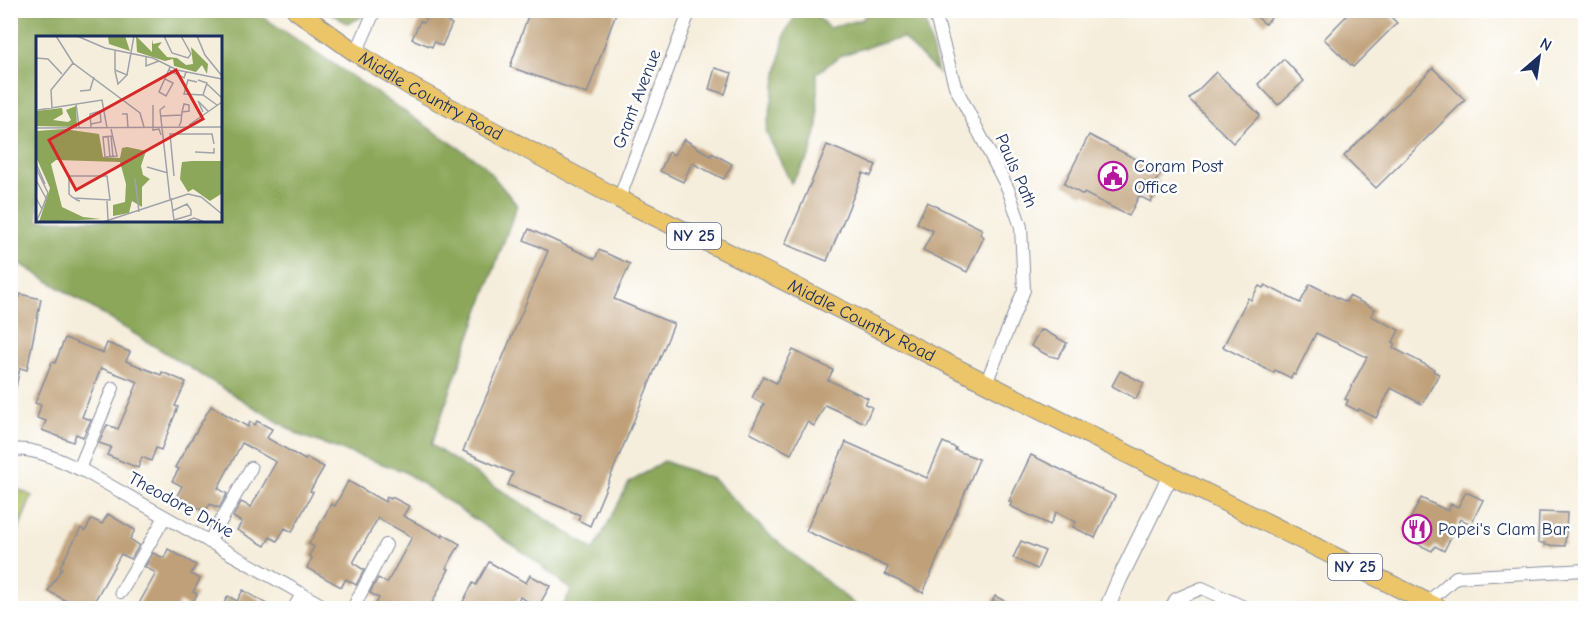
<svg xmlns="http://www.w3.org/2000/svg" width="1596" height="619" viewBox="0 0 1596 619" font-family="'Comic Neue',sans-serif">
	<rect width="100%" height="100%" fill="#fff"/>
	<filter id="ink" filterUnits="userSpaceOnUse"><feTurbulence type="fractalNoise" baseFrequency=".0167" numOctaves="2"/><feDisplacementMap in="SourceGraphic" scale="12" xChannelSelector="R" yChannelSelector="G"/><feConvolveMatrix kernelMatrix="1 2 1 2 8 2 1 2 1" color-interpolation-filters="sRGB"/></filter>
	<filter id="wash" filterUnits="userSpaceOnUse"><feTurbulence type="fractalNoise" baseFrequency=".008" numOctaves="4" result="noise"/><feDisplacementMap in="SourceGraphic" scale="24" xChannelSelector="R" yChannelSelector="G"/><feGaussianBlur stdDeviation="1.35" result="paint"/><feColorMatrix in="noise" values="0 0 0 0 0 0 0 0 0 0 0 0 0 0 0 0 0 1.4 0 .05"/><feComposite in="paint" operator="in"/></filter>
	<g filter="url(#wash)">
		<rect width="100%" height="100%" fill="#f6eedc"/>
		<!-- green -->
		<path fill="#b0c164" stroke="#667861" stroke-width="1.5" d="M11 486 32 496 11 547Z"/>
		<!-- forest -->
		<g fill="#8ca75a" stroke="#546b5c" stroke-width="1.5" fill-rule="evenodd">
			<path d="M10 11H254L483 164 517 205 431 445 594 550 629 483 664 461 713 479 766 532 859 608H562L571 590 529 556 403 471 301 436 11 258ZM38 38H220V220H38Z"/>
			<path d="M327 11H366L364 16 348 24Z"/>
			<path d="M799 11H812L829 28 863 19 868 11H923L938 73 903 38 874 45 842 55 817 73 818 125 810 155 791 183 766 132 785 32Z"/>
		</g>
		<g id="blocks">
			<!-- building -->
			<g fill="#bfa079">
				<path d="M530 10H617L587 94 510 67Z"/>
				<path d="M1249 10H1267L1273 16 1265 24Z"/>
				<path d="M1352 10H1384L1397 23 1353 67 1324 39Z"/>
				<path d="M428 12 452 24 442 46 434 42 432 47 412 39 420 21 424 23Z"/>
				<path d="M1284 59 1304 81 1278 105 1258 84Z"/>
				<path d="M715 68 732 73 725 94 709 89Z"/>
				<path d="M1433 68 1465 100 1376 188 1344 156Z"/>
				<path d="M1216 72 1260 115 1233 143 1189 99Z"/>
				<path d="M1089 135 1161 172 1156 181 1160 184 1151 202 1139 196 1129 216 1084 193 1083 195 1064 184Z"/>
				<path d="M684 139 711 156 712 153 732 164 724 179 692 163 683 182 660 171 669 152 674 155Z"/>
				<path d="M827 145 876 165 871 176 863 173 827 261 785 244Z"/>
				<path d="M927 202 982 229 980 234 984 237 967 272 923 250 933 231 917 223Z"/>
				<path d="M529 229 595 259 599 250 630 264 614 299 674 324 590 526 578 520 580 515 508 485 513 473 463 451 548 251 524 240Z"/>
				<path d="M1310 284 1346 302 1349 296 1375 309 1371 316 1399 330 1393 342 1395 343 1393 348 1434 369 1433 371 1439 374 1422 404 1391 388 1376 418 1359 409 1358 411 1346 405 1348 400 1345 399 1367 357 1316 333 1295 375 1293 374 1291 378 1275 370 1274 373 1223 347 1248 298 1251 300 1259 286 1263 288 1265 285 1300 303Z"/>
				<path d="M20 294 41 299 27 370 20 368 15 392H10V295L20 297Z"/>
				<path d="M1040 330 1042 331 1043 330 1067 343 1058 358 1047 355 1031 346Z"/>
				<path d="M65 338 103 353 107 343 130 352 126 361 161 375 162 372 186 382 175 406 178 407 161 450 156 448 151 461 142 457 138 468 107 455 111 447 99 443 107 425 118 429 138 382 101 368 82 417 91 420 83 437 76 434 73 442 42 430 46 421 37 418 41 405 35 403 52 362 55 363Z"/>
				<path d="M793 350 833 370 828 380 868 398 865 404 872 407 865 423 825 405 814 426 807 422 791 454 750 433 764 404 752 398 763 376 776 383Z"/>
				<path d="M1120 371 1144 383 1136 399 1112 386Z"/>
				<path d="M211 406 248 427 250 422 255 425 257 421 272 429 267 438 305 460 307 458 324 467 310 491 313 492 292 532 285 528 277 541 270 537 265 546 237 530 242 522 233 517 241 502 251 507 276 462 242 443 218 488 227 494 219 508 210 504 205 512 177 496 182 486 172 481 179 469 175 467Z"/>
				<path d="M846 442 927 478 943 442 956 448 955 450 979 459 923 593 885 574 888 567 806 531Z"/>
				<path d="M1031 455 1115 496 1095 538 1073 527 1076 522 1056 512 1050 525 1010 506 1012 502 1009 501Z"/>
				<path d="M348 481 385 502 387 497 391 499 392 497 409 506 403 516 443 537V534L460 544 446 568 449 569 429 609H373L379 598 370 593 378 578 387 583 412 537 378 518 353 563 364 570 356 585 346 579 341 587 307 568 312 558 309 556 314 547 309 544 331 504 335 506Z"/>
				<path d="M1466 492 1483 500 1471 524 1460 519 1444 551 1435 546 1432 551 1405 538 1407 533 1404 531 1421 498 1448 511 1451 504 1458 507Z"/>
				<path d="M1539 512 1567 513 1565 546 1545 545V543H1538Z"/>
				<path d="M108 514 135 530 130 539 139 545 131 559 121 554 90 609H81L48 591 62 568 60 567 81 528 85 531 92 519 102 524Z"/>
				<path d="M1021 541 1045 551 1037 569 1013 558Z"/>
				<path d="M168 549 196 565 191 574 200 579 193 592 197 594 190 608 179 602 176 609H136L156 573 145 567 153 553 164 558Z"/>
				<path d="M489 562 526 583 530 575 550 586 538 607 520 597 513 609H459L473 583 476 585Z"/>
				<path d="M243 590 275 609H221L228 596 237 601Z"/>
				<path d="M995 596 1020 609H989Z"/>
			</g>
		</g>
	</g>
	<g filter="url(#ink)">
		<use href="#blocks" fill-opacity="0" stroke="#888e9d" stroke-width="1.5"/>
		<g fill="none" stroke-linecap="round" stroke-linejoin="round">
			<!-- minor casing -->
			<g stroke="#888e9d" stroke-width="14">
				<g id="minor">
					<path d="M934 10 955 86 1008 189 1021 227 1024 290 986 383"/>
					<path d="M356 53 375 10"/>
					<path d="M619 199 690 10"/>
					<path d="M10 450C34 446 63 462 84 471L327 608"/>
					<path d="M79 469 113 388"/>
					<path d="M209 542 251 468"/>
					<path d="M121 592 165 517"/>
					<path d="M1428 602 1456 577 1586 570"/>
					<path d="M294 608 302 594"/>
					<path d="M353 608 386 545"/>
					<path d="M1171 608 1176 599 1202 588 1246 608"/>
				</g>
			</g>
			<!-- tertiary casing -->
			<g stroke="#888e9d" stroke-width="17">
				<path id="tertiary" d="M1107 608 1119 580 1170 476"/>
			</g>
			<!-- primary casing -->
			<g stroke="#888e9d" stroke-width="20">
				<g id="primary">
					<path id="s1" d="M296 10 356 53 412 87 619 199 719 248 1073 427 1439 608"/>
				</g>
			</g>
			<!-- minor -->
			<use href="#minor" stroke="#fff" stroke-width="12"/>
			<!-- tertiary -->
			<use href="#tertiary" stroke="#fff" stroke-width="15"/>
			<!-- primary -->
			<use href="#primary" stroke="#edc569" stroke-width="18"/>
		</g>
	</g>
	<!-- icons -->
	<defs>
		<g id="civic-ring" transform="scale(1.5)"><circle r="9.5" fill="#fff" stroke="#b5179e" stroke-width="1.5"/><path d="M-.6-6.5H3V-4.5H.6V-3L4-1V1h2V6H-6V1h2V-1L-.6-3ZM-1.2 2.5V6h2.4V2.5Z" fill="#b5179e"/></g>
		<g id="restaurant-ring" transform="scale(1.5)"><circle r="9.5" fill="#fff" stroke="#b5179e" stroke-width="1.5"/><path d="M-5-6h1v4h1v-4h1v4h1v-4h1v5L-1.5 .5V6h-2V.5L-5-1ZM5-6V6H3V1.5H1.5Q1.5-4 5-6Z" fill="#b5179e"/></g>
	</defs>
	<g fill-rule="evenodd">
		<use href="#civic-ring" x="1113" y="176"/>
		<use href="#restaurant-ring" x="1417" y="529"/>
	</g>
	<g text-anchor="middle" dominant-baseline="central" stroke-width="5" stroke-linejoin="round" paint-order="stroke">
		<!-- shield labels -->
		<g fill="#fff" stroke="#5f6d8e" stroke-width="1.5">
			<rect x="667" y="223" width="54" height="26" rx="4.5"/>
			<rect x="1328" y="554" width="54" height="26" rx="4.5"/>
		</g>
		<g font-size="16" font-weight="bold" fill="#1b2f5e">
			<text x="694" y="236">NY 25</text>
			<text x="1355" y="567">NY 25</text>
		</g>
		<!-- street labels -->
		<g font-size="18" fill="#1b2f5e" stroke="#fff">
			<text stroke="none"><textPath href="#s1" startOffset="160">Middle Country Road</textPath></text>
			<text transform="translate(637 99) rotate(-69)">Grant Avenue</text>
			<text transform="translate(1016 171) rotate(66)">Pauls Path</text>
			<text stroke="none"><textPath href="#s1" startOffset="646">Middle Country Road</textPath></text>
			<text transform="translate(181 505) rotate(29)">Theodore Drive</text>
		</g>
		<!-- poi labels -->
		<g font-size="18" fill="#1b2f5e" stroke="#fff" text-anchor="start">
			<text x="1134" y="166">Coram Post<tspan x="1134" dy="21">Office</tspan></text>
			<text x="1438" y="529">Popei's Clam Bar</text>
		</g>
	</g>
	<!-- overview -->
	<g transform="translate(36 36)">
		<rect width="186" height="186" fill="#f6eedc"/>
		<path d="M63 0H89L94 15 73 8 72 0ZM100 0 116 16V3L117 8 126 6 122 11 131 21 141 22 150 29 157 28 155 11 172 28 171 38 166 29 160 36 138 30 137 23 129 25 101 16ZM40 70 41 91 0 90V75L26 72 27 78 17 84 32 86 35 84 30 74ZM28 93 63 98 67 121 84 122 86 112 91 111 110 115 105 130 107 139 114 143 106 151V171L96 165 93 177 77 180V169L89 166 90 148 84 126 20 124 15 128 26 171 47 181 65 183 3 186 14 152 0 121V95ZM156 125H186V161L185 158 174 165 157 153 152 156 144 143 145 133 146 126Z" fill="#8ca75a"/>
		<path fill="none" stroke="#9ea2aa" stroke-width="1.5" d="M20 0 37 27 104 77 108 91M41 0 69 12 117 22 141 34 186 43M128 0 136 17 152 22 155 18 145 0M161 0 169 19 186 40M79 15V34L91 39 98 0M110 21V30L123 25M0 22 12 23 26 38M133 34 148 42 150 36M79 35 82 48 91 39M129 43 137 47 130 60 123 56 134 31M162 44 171 47 167 59M161 46 152 44 148 58 167 59 181 69M171 48 186 62M44 55 54 54 58 41M40 68 43 91M117 69V94L123 93 125 99M129 70 124 74 134 163M16 72 15 54 37 27M2 74 66 64 71 92M167 76 162 65 172 75M86 78H91L92 92M124 80 146 79M55 88 65 86 64 75M153 89 186 66M143 90 145 86 146 76 148 68 153 69V75L146 76M55 91 54 78 68 74M0 92 186 91M75 93 81 120 69 121 67 101 76 100M75 100 77 121M72 101 74 121M159 116 178 117V112M0 127 9 148M111 131 132 137M0 132 12 157 6 173M138 140 134 98H176L178 108M99 142 103 176M0 144 11 164M0 162 6 173 0 186M38 162 74 164 71 140H33V158L36 161 38 162 41 164 44 165M135 162 138 184M71 165 72 184M136 175 151 168 155 174V179L138 184M67 186 152 158 165 161 186 178M147 186 158 182 169 186"/>
		<path fill="#d62828" fill-opacity="0.15" stroke="#d62828" stroke-width="3" d="M140 34 167 83 40 154 13 104Z"/>
		<rect width="186" height="186" fill="none" stroke="#1b2f5e" stroke-width="3"/>
	</g>
	<!-- margin -->
	<rect width="1596" height="619" fill="none" stroke="#fff" stroke-width="36"/>
	<!-- north arrow -->
	<g transform="translate(1539 57) rotate(29)" stroke="#ffffff" stroke-width="4.5" paint-order="stroke">
	<path d="M0-4.5L10 22L0 15L-10 22Z" fill="#1b2f5e"/>
	<text y="-9" font-size="16" font-weight="bold" text-anchor="middle" fill="#1b2f5e">N</text>
	</g>
</svg>
